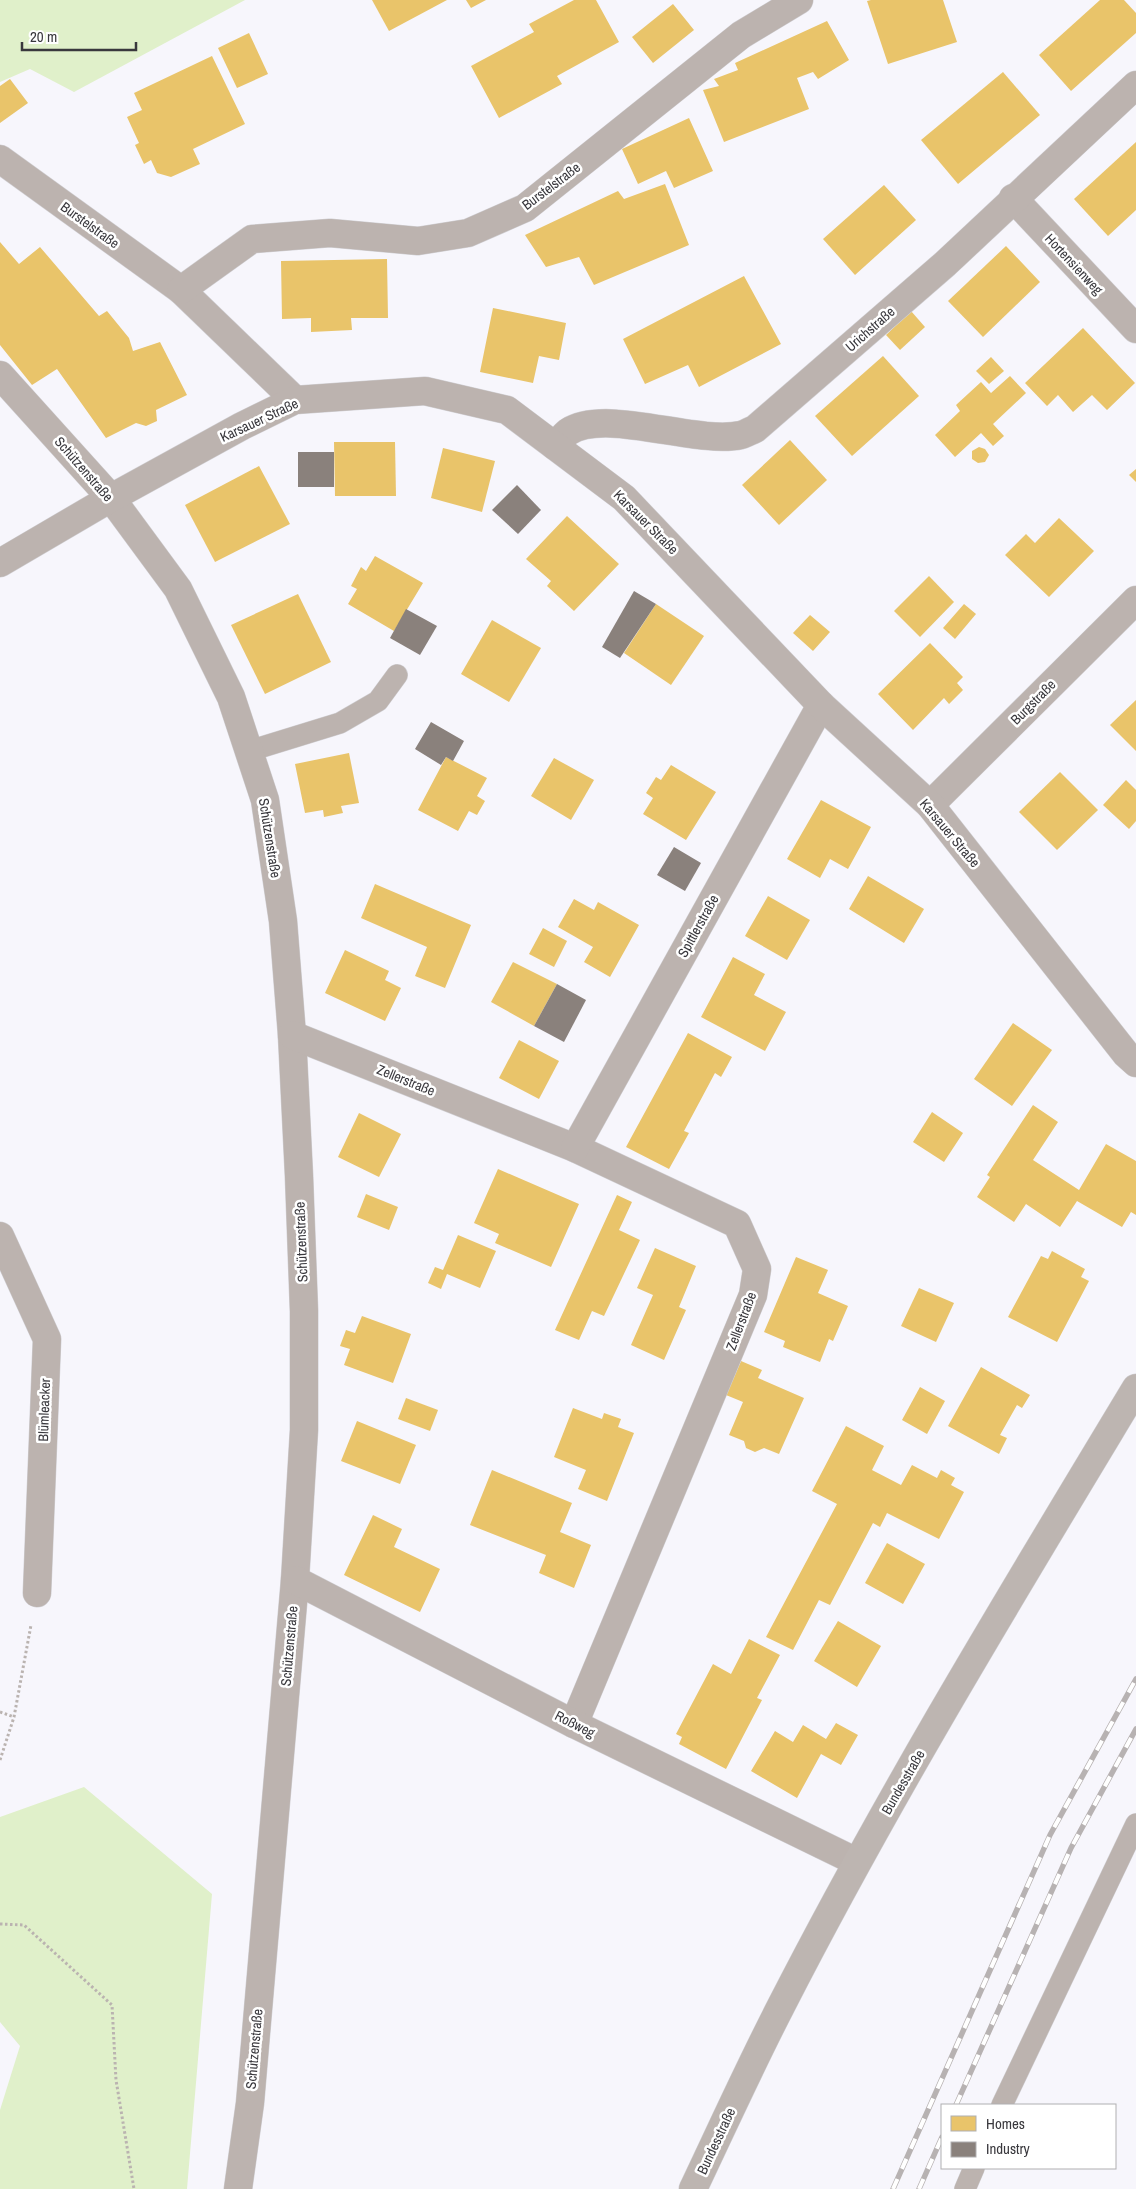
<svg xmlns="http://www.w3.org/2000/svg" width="1136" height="2189" viewBox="0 0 1136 2189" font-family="'Archivo Narrow',sans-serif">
	<rect width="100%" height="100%" fill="#f7f6fc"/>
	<!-- green -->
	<g fill="#e0f0ca">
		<path d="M0 0H245L74 92 30 69 0 82Z"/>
		<path d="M84 1787 212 1894 187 2189H0V2110L20 2046 0 2022V1817Z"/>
	</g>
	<!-- homes -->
	<g fill="#e9c46a">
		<path d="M372 0H447L389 31Z"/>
		<path d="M466 0H486L471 8Z"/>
		<path d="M574 0H596L619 42 557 76 562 84 499 118 471 66 534 32 529 24Z"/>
		<path d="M871 0H943L957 42 888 64 867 1Z"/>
		<path d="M1100 0H1124L1136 13V33L1071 91 1039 55Z"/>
		<path d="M673 4 694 30 653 63 632 37Z"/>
		<path d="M827 21 849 60 818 79 813 72 797 78 809 109 724 142 703 90 719 86 714 79 738 70 735 63Z"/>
		<path d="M249 33 268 74 237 88 218 48Z"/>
		<path d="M212 56 245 124 193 149 200 164 171 177 157 173 151 160 144 164 135 145 139 143 127 117 142 110 134 93Z"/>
		<path d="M1003 72 1040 115 958 184 921 140Z"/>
		<path d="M10 79 28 103 0 123V86Z"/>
		<path d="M689 118 713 171 674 188 666 171 638 184 622 149Z"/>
		<path d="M1136 142V210L1108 236 1074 199Z"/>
		<path d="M665 184 689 245 594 285 579 257 546 267 525 235 618 191 624 199Z"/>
		<path d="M884 185 916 220 855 275 823 239Z"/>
		<path d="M0 242 19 264 40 247 99 316 107 311 129 338 133 351 160 342 187 395 156 410 157 421 146 426 136 423 106 438 57 369 32 385 0 345Z"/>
		<path d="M1006 246 1040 282 983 337 948 301Z"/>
		<path d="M387 259 388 318H351L352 330 311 332V318L282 319 281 261Z"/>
		<path d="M744 276 781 344 699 387 688 365 645 384 623 339Z"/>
		<path d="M493 308 566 323 559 360 539 356 533 383 480 372Z"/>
		<path d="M911 311 925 327 900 350 886 335Z"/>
		<path d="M1083 328 1135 383 1107 410 1092 395 1073 412 1058 395 1047 406 1025 383Z"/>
		<path d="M883 356 919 396 852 456 815 416Z"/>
		<path d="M991 357 1004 371 989 384 976 371Z"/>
		<path d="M1010 376 1026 393 993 424 1004 436 993 446 981 433 955 457 935 435 960 411 956 405 981 382 991 393Z"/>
		<path d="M790 440 827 480 779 525 742 485Z"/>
		<path d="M334 442H395L396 496H335Z"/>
		<path d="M979 447 985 449 989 455 985 462 978 463 972 459V451Z"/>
		<path d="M443 448 495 461 482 512 431 498Z"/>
		<path d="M259 466 290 524 215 562 185 505Z"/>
		<path d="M1136 469V482L1129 475Z"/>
		<path d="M567 516 619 564 574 611 547 586 551 581 526 559Z"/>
		<path d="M1059 518 1094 551 1049 597 1005 555 1026 534 1035 543Z"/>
		<path d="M375 556 423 583 394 631 348 604 357 589 351 586 361 567 366 571Z"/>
		<path d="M929 576 954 602 920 637 894 611Z"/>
		<path d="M298 594 331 662 265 694 231 625Z"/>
		<path d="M656 604 704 636 671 685 624 653Z"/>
		<path d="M964 604 976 614 955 639 943 628Z"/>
		<path d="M810 615 830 632 813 651 793 633Z"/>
		<path d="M492 620 541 648 509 702 461 674Z"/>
		<path d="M930 643 963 677 957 683 963 690 949 704 944 698 913 730 878 694Z"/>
		<path d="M1136 700V751L1110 725Z"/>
		<path d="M349 753 359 803 341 806 343 813 324 817 323 810 305 813 295 764Z"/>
		<path d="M446 757 487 778 477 796 485 801 477 815 469 811 458 831 418 810Z"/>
		<path d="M554 758 594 780 571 820 531 796Z"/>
		<path d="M671 765 716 792 686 840 643 814 653 798 646 793 656 777 661 780Z"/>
		<path d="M1060 772 1098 810 1057 850 1019 812Z"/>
		<path d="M1126 780 1136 790V821L1129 829 1103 805Z"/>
		<path d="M821 800 871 827 848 869 830 859 820 878 787 859Z"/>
		<path d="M868 876 924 909 904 943 849 909Z"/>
		<path d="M375 884 471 925 445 988 415 976 427 947 361 918Z"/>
		<path d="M768 896 810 920 787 960 745 936Z"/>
		<path d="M574 899 594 910 598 902 639 925 610 977 584 962 593 947 558 927Z"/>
		<path d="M543 928 567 941 554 967 529 954Z"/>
		<path d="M345 950 389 971 385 980 401 988 385 1021 325 993Z"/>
		<path d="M733 957 765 974 754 995 786 1012 765 1051 701 1017Z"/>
		<path d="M513 962 557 984 534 1026 491 1002Z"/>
		<path d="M1013 1023 1052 1050 1012 1106 974 1079Z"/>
		<path d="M688 1033 732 1057 721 1077 715 1073 684 1131 689 1133 669 1169 626 1147Z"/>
		<path d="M519 1040 559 1061 539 1099 499 1078Z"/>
		<path d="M1033 1105 1058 1122 1033 1160 1079 1190 1106 1144 1136 1161V1215L1131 1212 1122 1227 1077 1201 1060 1227 1026 1204 1014 1222 977 1197 990 1177 987 1175Z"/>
		<path d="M932 1112 963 1133 944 1162 913 1142Z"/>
		<path d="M359 1113 401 1134 379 1177 338 1157Z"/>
		<path d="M498 1169 579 1204 551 1267 495 1243 499 1234 474 1223Z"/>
		<path d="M366 1194 398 1207 389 1230 357 1217Z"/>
		<path d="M617 1195 632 1202 619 1230 640 1240 604 1316 592 1311 579 1340 555 1330Z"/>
		<path d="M458 1235 496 1251 480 1288 447 1274 441 1289 428 1283 435 1267 443 1270Z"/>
		<path d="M655 1248 696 1266 679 1307 686 1310 664 1360 631 1345 653 1295 637 1288Z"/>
		<path d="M1052 1251 1085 1269 1081 1277 1089 1281 1057 1342 1008 1317 1041 1256 1048 1259Z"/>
		<path d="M796 1257 828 1270 818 1293 848 1306 833 1341 829 1339 820 1362 783 1347 785 1341 764 1332Z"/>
		<path d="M919 1288 954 1303 936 1342 901 1326Z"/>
		<path d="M362 1316 411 1334 393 1383 344 1365 350 1349 340 1346 346 1330 355 1333Z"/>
		<path d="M741 1361 762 1370 758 1378 804 1398 779 1454 764 1448 755 1452 746 1448 744 1441 729 1435 743 1402 726 1395Z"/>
		<path d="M981 1367 1030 1395 1022 1408 1017 1405 1000 1435 1007 1438 999 1454 948 1426Z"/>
		<path d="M920 1387 945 1401 927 1434 902 1420Z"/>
		<path d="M406 1398 438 1410 430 1431 398 1419Z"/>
		<path d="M573 1408 602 1419 604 1413 621 1419 618 1427 634 1433 607 1501 578 1489 586 1470 554 1457Z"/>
		<path d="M357 1421 416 1445 400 1484 341 1461Z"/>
		<path d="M846 1426 884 1446 872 1470 901 1485 912 1465 937 1478 941 1470 955 1478 951 1485 964 1492 939 1539 887 1513 880 1527 873 1523 830 1605 819 1600 793 1650 766 1637 837 1504 812 1491Z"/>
		<path d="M492 1470 572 1503 560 1532 591 1545 574 1588 539 1573 546 1555 470 1525Z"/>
		<path d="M373 1515 402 1529 394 1547 440 1569 420 1612 344 1575Z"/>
		<path d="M887 1543 925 1564 903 1604 865 1583Z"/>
		<path d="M838 1621 881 1646 857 1687 814 1661Z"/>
		<path d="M749 1639 780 1655 757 1698 762 1700 726 1769 679 1744 682 1737 676 1734 713 1664 731 1674Z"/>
		<path d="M836 1723 858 1735 841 1765 821 1754 797 1798 751 1771 775 1731 793 1742 803 1725 826 1739Z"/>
	</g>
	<!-- industry -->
	<g fill="#8a817c">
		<rect x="298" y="452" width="36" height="35"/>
		<path d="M517 485 541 510 518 534 492 510Z"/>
		<path d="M634 591 656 604 620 658 602 647Z"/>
		<path d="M406 609 437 626 420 655 390 638Z"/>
		<path d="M431 722 464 741 453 761 446 757 441 765 415 749Z"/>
		<path d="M674 847 701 863 685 891 657 875Z"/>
		<path d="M557 984 586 1000 564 1042 534 1026Z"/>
	</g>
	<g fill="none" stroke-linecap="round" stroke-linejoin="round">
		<!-- service casing -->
		<g stroke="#d2d1d5" stroke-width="22">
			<g id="service">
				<path d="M249 751 340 723 378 701 397 675"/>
				<path d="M1002 2105 1136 1824"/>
				<path d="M965 2189 974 2168"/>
			</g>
		</g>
		<!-- minor casing -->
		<g stroke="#d2d1d5" stroke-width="29">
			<g id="minor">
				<path d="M0 159 181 290 295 400"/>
				<path d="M1013 198 1136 329"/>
				<path d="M181 290 252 239 330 233 418 241 468 233 525 208 741 35 799 0"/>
				<path d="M0 375 111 498 178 589 231 697 265 800 283 921 292 1035 299 1176 304 1311V1430L295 1580 250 2103 238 2189"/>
				<path d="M555 446C559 442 564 435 568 432 606 407 695 445 741 435 745 434 750 431 755 429L945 264 1136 85"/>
				<path d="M930 805 1136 600"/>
				<path d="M292 1035 575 1148 737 1224 757 1269 753 1295 574 1724"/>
				<path d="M575 1148 821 705"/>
				<path d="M0 1236 47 1339 37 1593"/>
				<path d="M295 1580 574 1724 857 1862"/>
			</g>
		</g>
		<!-- tertiary casing -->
		<g stroke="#d2d1d5" stroke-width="29">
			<path id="tertiary" d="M0 563 111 498 242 426 295 400 425 391 507 410 624 498 821 705 930 805 1126 1054 1136 1063"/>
		</g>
		<!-- primary casing -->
		<g stroke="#d2d1d5" stroke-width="29">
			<path id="primary" d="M693 2189C722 2128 750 2066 781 2006 889 1795 1013 1592 1136 1388"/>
		</g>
		<!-- path -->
		<g stroke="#bab3b0" stroke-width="3" stroke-dasharray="2.5 2.5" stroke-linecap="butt">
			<path d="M0 1712 14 1717"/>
			<path d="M0 1760 14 1717 31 1625"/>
			<path d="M0 1924 24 1925 112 2005 116 2080 134 2189"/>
		</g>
		<!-- service -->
		<use href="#service" stroke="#bcb3af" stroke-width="21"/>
		<!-- minor -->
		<use href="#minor" stroke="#bcb3af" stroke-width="28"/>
		<!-- tertiary -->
		<use href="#tertiary" stroke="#bcb3af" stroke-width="28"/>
		<!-- primary -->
		<use href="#primary" stroke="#bdb5b1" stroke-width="28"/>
		<!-- rail casing -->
		<g stroke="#b7b2b2" stroke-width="5.5">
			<g id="rail">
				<path d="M956 2105 1071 1848 1136 1729"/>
				<path d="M893 2189 1050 1835 1136 1679"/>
				<path d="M919 2189 942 2137"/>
			</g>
		</g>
		<!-- rail -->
		<use href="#rail" stroke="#fff" stroke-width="4" stroke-dasharray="11" stroke-linecap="butt"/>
	</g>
	<g text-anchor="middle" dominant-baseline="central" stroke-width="5" stroke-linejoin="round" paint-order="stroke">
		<!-- street labels -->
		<g font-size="14" fill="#39383d" stroke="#fff">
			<text transform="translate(551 186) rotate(-37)">Burstelstraße</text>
			<text transform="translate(90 225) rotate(36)">Burstelstraße</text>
			<text transform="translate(1074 264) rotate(47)">Hortensienweg</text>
			<text transform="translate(870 329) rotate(-41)">Urichstraße</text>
			<text transform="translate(259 420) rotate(-25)">Karsauer Straße</text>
			<text transform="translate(84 469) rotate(49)">Schützenstraße</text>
			<text transform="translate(646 522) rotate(45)">Karsauer Straße</text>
			<text transform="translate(1033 702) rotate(-45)">Burgstraße</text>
			<text transform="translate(950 833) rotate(50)">Karsauer Straße</text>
			<text transform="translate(270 838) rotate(81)">Schützenstraße</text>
			<text transform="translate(698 926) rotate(-61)">Spittlerstraße</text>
			<text transform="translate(406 1080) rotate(22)">Zellerstraße</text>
			<text transform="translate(301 1242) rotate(-92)">Schützenstraße</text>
			<text transform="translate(741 1321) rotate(-69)">Zellerstraße</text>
			<text transform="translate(44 1410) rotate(-88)">Blümleacker</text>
			<text transform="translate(289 1646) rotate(-85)">Schützenstraße</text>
			<text transform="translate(575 1724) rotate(27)">Roßweg</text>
			<text transform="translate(903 1782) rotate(-60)">Bundesstraße</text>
			<text transform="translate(254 2049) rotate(-85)">Schützenstraße</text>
			<text transform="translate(716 2141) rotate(-65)">Bundesstraße</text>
		</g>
	</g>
	<!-- legend -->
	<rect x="941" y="2104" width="175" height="65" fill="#ffffff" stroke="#b0afb1"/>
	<rect x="951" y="2116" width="25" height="15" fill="#e9c46a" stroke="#b0afb1"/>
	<text x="986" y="2129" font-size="15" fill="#39383d">Homes</text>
	<rect x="951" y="2142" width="25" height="15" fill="#8a817c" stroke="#b0afb1"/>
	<text x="986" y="2154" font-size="15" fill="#39383d">Industry</text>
	<!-- scale -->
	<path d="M22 42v8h114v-8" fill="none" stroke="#39383d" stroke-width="2.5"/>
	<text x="30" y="42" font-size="15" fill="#39383d" stroke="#ffffff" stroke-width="4" paint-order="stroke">20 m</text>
</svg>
